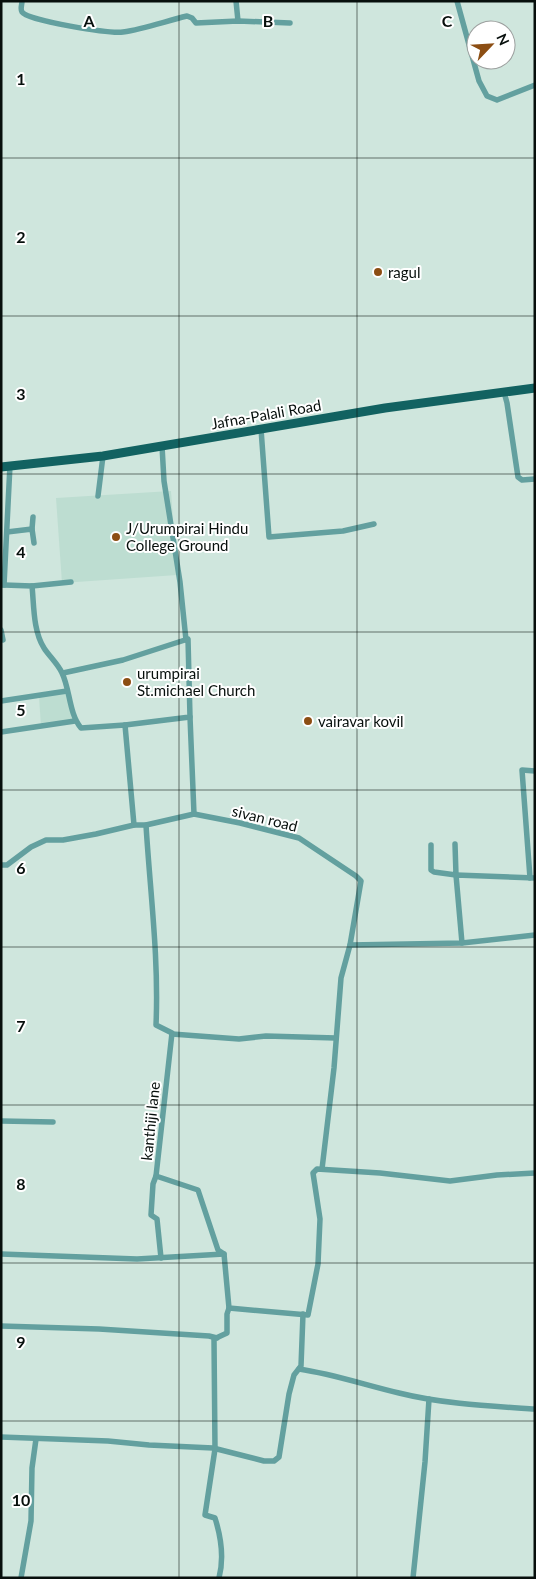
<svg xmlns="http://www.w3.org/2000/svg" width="536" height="1579" viewBox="0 0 536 1579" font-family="Lato,sans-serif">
	<rect width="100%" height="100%" fill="#cfe6dd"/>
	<!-- built -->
	<g fill="#bdddd1">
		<path d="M171 491 177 575 62 583 56 498Z"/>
		<path d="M67 691 75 721 41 727 39 696Z"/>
	</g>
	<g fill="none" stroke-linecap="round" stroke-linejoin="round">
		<!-- minor -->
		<g stroke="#63a09f" stroke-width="5.5">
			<path d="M22 1C22 5 20 9 22 12 28 21 111 34 123 32 144 29 166 21 187 16L192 18 196 23 238 21 290 23"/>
			<path d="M236 1 238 21"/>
			<path d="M457 1 479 81 487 96 497 100 535 85"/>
			<path d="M504 392 507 403 518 477 522 480 535 479"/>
			<path d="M261 429 269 537 343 531 374 524"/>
			<path d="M162 446 164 481 180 582 186 640"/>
			<path d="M98 496 103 456"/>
			<path d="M32 529 33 517"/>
			<path d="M7 532 32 529 34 543"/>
			<path d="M1 585H4L10 465"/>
			<path d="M4 585 32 586C34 605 33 631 44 648 49 656 58 664 62 673 70 689 69 714 81 728L125 725 134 825"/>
			<path d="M32 586 71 582"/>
			<path d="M1 630 3 640"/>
			<path d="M63 673 123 660 188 639 190 717 125 725"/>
			<path d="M1 701 67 691"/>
			<path d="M190 717 194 814"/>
			<path d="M1 732 75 721"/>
			<path d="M146 825C150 891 159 958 156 1025L172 1033 156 1176 198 1190 218 1250 224 1254 229 1308 308 1315 318 1264 320 1219 313 1173 317 1169 380 1173 450 1181 497 1175 535 1173"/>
			<path d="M431 845V870L434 872 456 875 455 844"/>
			<path d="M1 865H7L31 847 46 840H63L96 834 134 825H146L194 814 240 823 299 838 356 876 361 881 350 945 462 943 535 935"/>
			<path d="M530 878 522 770 535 771"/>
			<path d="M462 943 456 875 535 878"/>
			<path d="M172 1034 239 1039 266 1036 336 1038"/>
			<path d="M1 1121 53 1122"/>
			<path d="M322 1169 334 1068 341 978 350 945"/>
			<path d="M156 1176 153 1184 151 1215 157 1219 161 1258"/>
			<path d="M1 1254 137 1259 224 1254"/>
			<path d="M1 1326 99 1329 209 1336 217 1338"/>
			<path d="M299 1369C333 1374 365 1385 399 1393 443 1404 489 1406 535 1409"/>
			<path d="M1 1437 108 1441 149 1445 213 1448 264 1461H274L279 1457 289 1394 294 1375 301 1366 303 1314"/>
			<path d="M21 1578 31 1521 32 1468 36 1439"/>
			<path d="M219 1578C224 1559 221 1537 215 1518L205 1515 215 1449 214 1339 227 1333V1314L229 1308"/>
			<path d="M413 1578 425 1462 429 1399"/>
		</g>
		<!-- primary -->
		<path stroke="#126261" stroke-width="9" d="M1 467 103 456 385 408 535 388"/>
	</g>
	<!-- grid -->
	<path fill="none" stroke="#070f0c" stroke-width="1" stroke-opacity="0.55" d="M179 1V1578M357 1V1578M1 158H535M1 316H535M1 474H535M1 632H535M1 790H535M1 947H535M1 1105H535M1 1263H535M1 1421H535"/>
	<!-- markers -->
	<g fill="#8c4e13" stroke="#fff" stroke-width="2">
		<circle cx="378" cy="272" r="5"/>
		<circle cx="116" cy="537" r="5"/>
		<circle cx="127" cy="682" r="5"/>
		<circle cx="308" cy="721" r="5"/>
	</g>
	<g text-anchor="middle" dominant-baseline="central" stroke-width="4" stroke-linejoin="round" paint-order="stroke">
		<!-- poi labels -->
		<g font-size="15" fill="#070f0c" stroke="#fff" text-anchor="start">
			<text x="388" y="272">ragul</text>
			<text x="126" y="528">J/Urumpirai Hindu<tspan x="126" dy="17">College Ground</tspan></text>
			<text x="137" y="673">urumpirai<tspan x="137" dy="17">St.michael Church</tspan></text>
			<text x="318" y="721">vairavar kovil</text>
		</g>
		<!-- street labels -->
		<g font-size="15" fill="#070f0c" stroke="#fff">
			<text transform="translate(266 414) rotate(-10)">Jafna-Palali Road</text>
			<text transform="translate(265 818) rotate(14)">sivan road</text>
			<text transform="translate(150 1121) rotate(-84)">kanthiji lane</text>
		</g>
	</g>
	<g font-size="16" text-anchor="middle" font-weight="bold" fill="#070f0c" stroke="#fff" stroke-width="4" stroke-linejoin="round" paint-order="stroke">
		<text x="89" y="27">A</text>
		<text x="268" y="27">B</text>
		<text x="447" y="27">C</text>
		<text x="21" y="85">1</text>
		<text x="21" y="243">2</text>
		<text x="21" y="400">3</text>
		<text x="21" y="558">4</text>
		<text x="21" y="716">5</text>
		<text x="21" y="874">6</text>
		<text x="21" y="1032">7</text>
		<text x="21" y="1190">8</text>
		<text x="21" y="1348">9</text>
		<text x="21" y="1506">10</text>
	</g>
	<!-- border -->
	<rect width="536" height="1579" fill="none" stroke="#070f0c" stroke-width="5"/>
	<!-- north arrow -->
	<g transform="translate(491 45) rotate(65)"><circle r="24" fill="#ffffff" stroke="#9c9f9e"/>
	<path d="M0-4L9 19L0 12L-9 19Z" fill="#8c4e13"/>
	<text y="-8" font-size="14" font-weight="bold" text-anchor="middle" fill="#070f0c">N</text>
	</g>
</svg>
